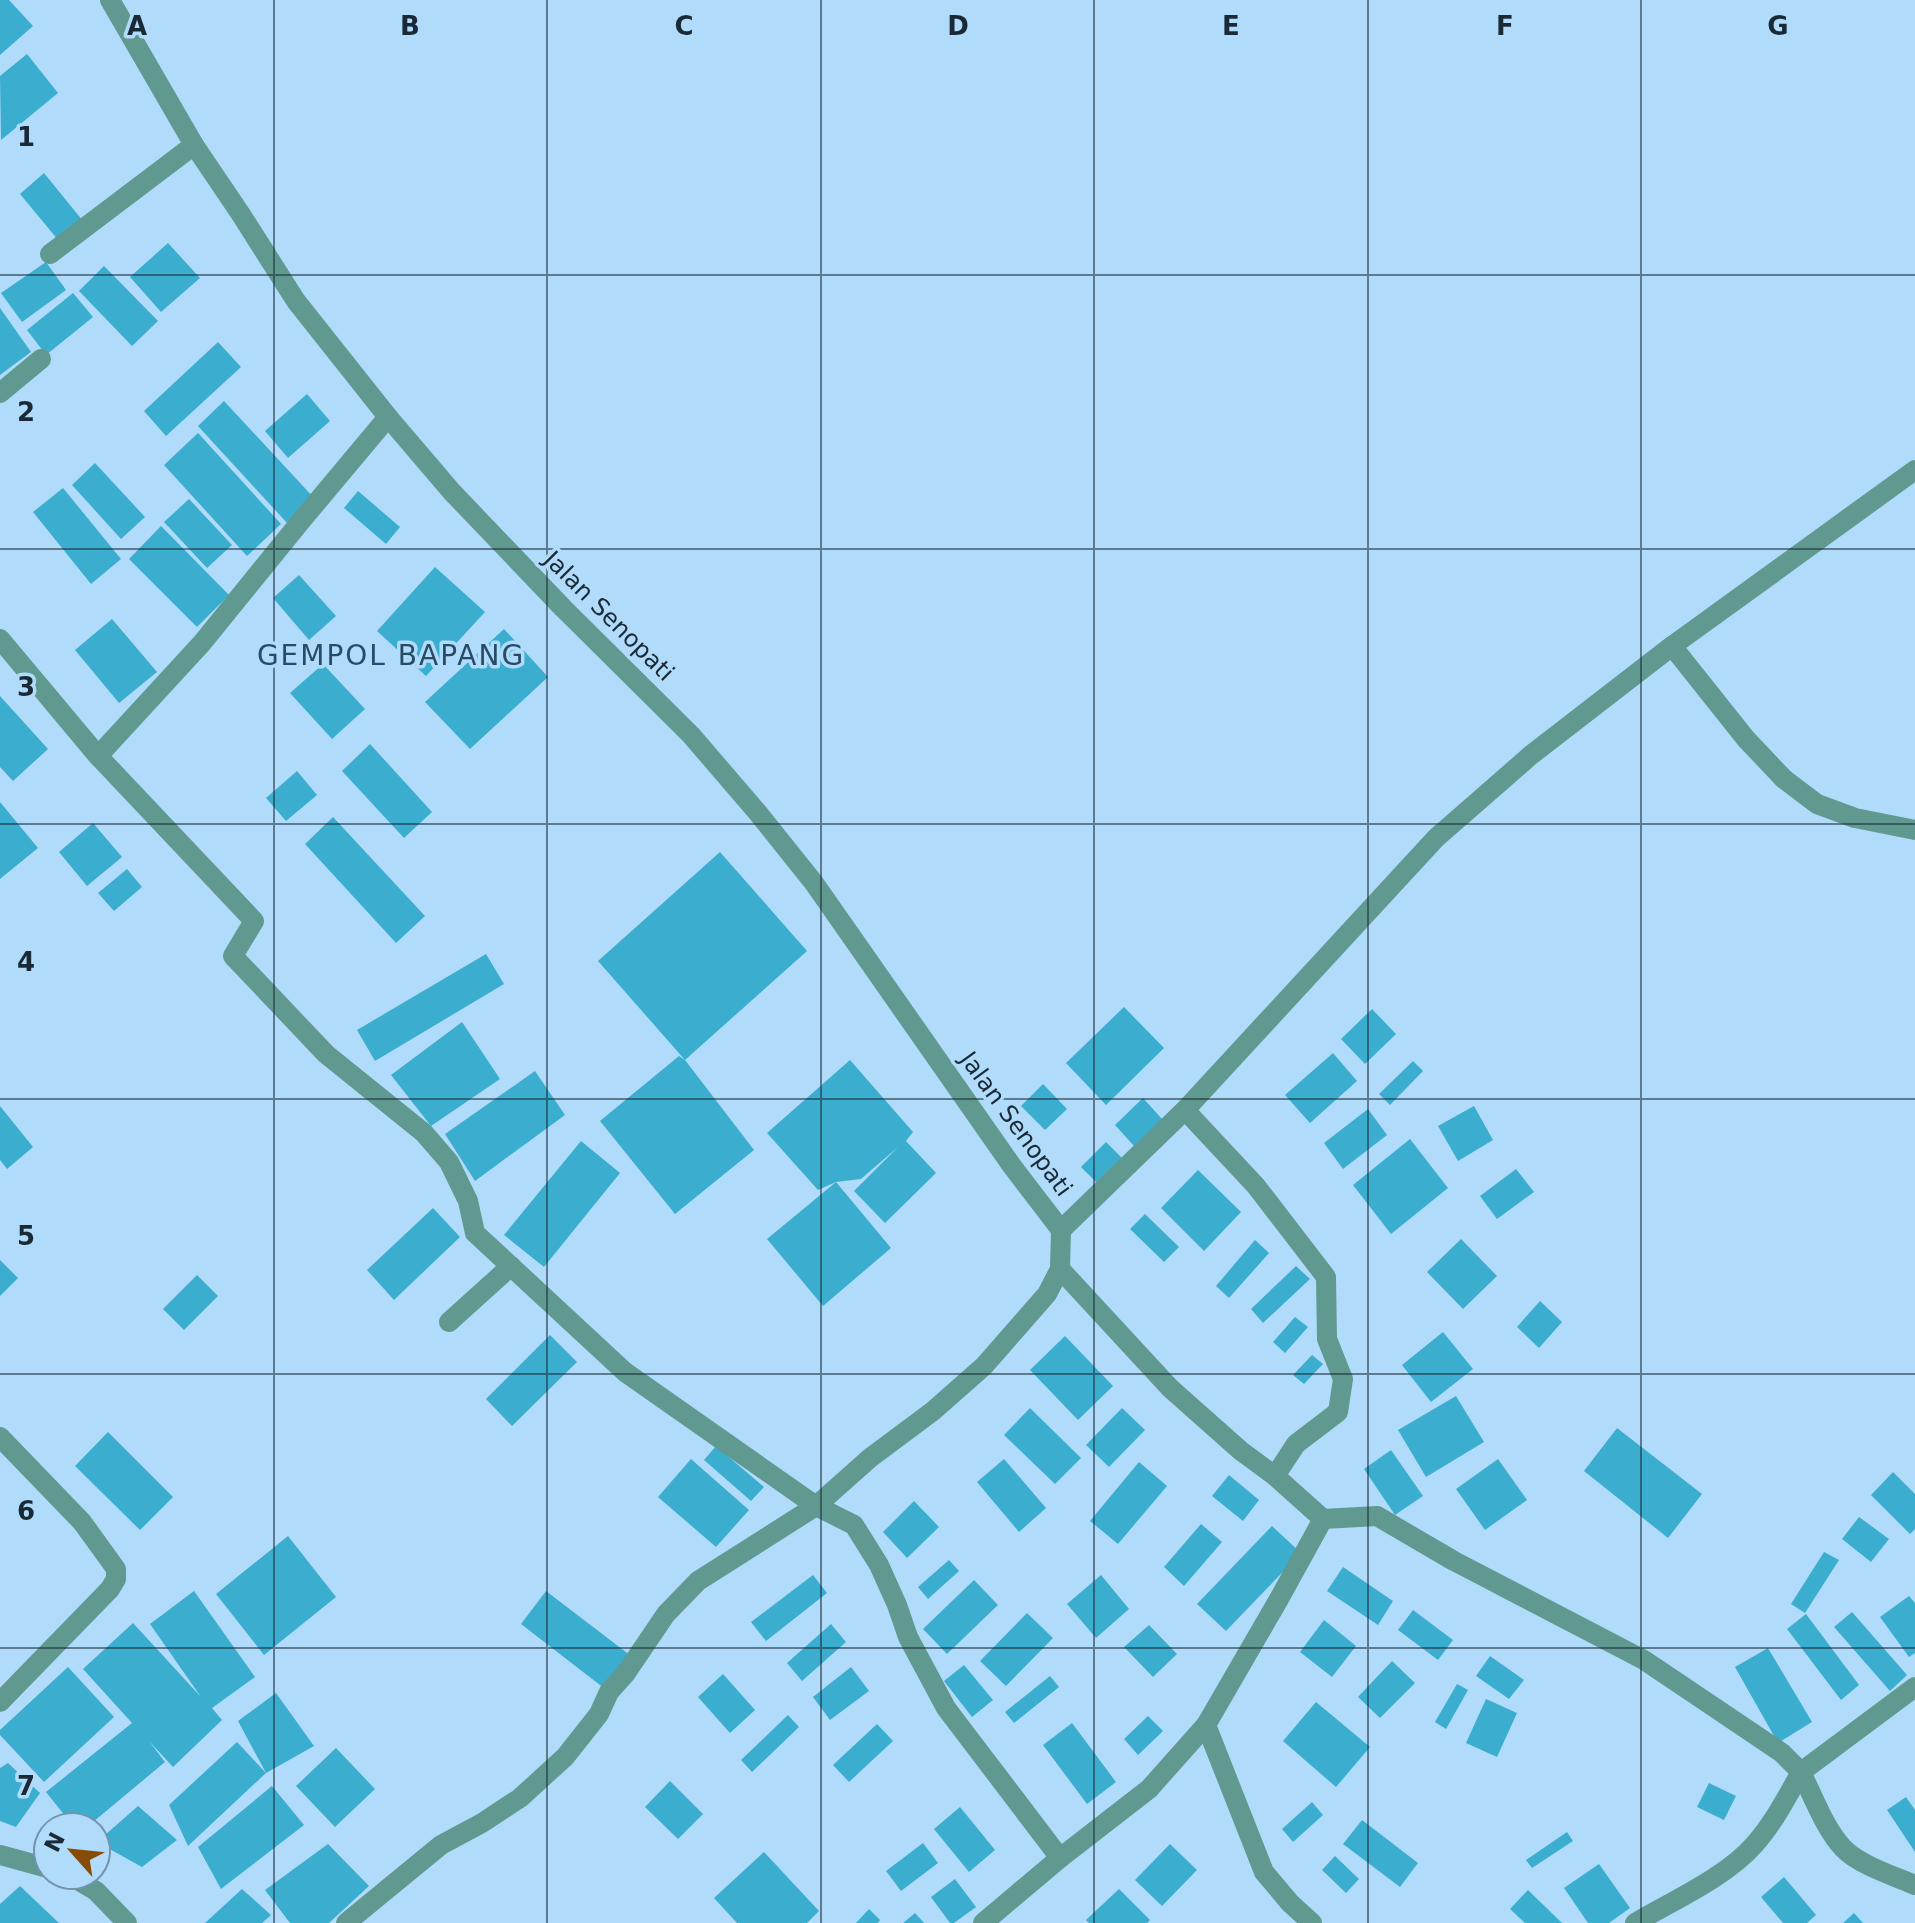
<svg xmlns="http://www.w3.org/2000/svg" width="1915" height="1923" viewBox="0 0 1915 1923" font-family="'DejaVu Sans',sans-serif">
	<rect width="100%" height="100%" fill="#b1dbfb"/>
	<!-- building -->
	<g fill="#3baed0">
		<path d="M0 0H9L33 26 0 55Z"/>
		<path d="M27 54 58 93 1 140 0 76Z"/>
		<path d="M44 173 83 221 59 241 20 194Z"/>
		<path d="M168 243 200 278 161 312 130 277Z"/>
		<path d="M46 262 66 290 22 322 1 293Z"/>
		<path d="M104 266 158 321 132 346 79 291Z"/>
		<path d="M73 293 93 317 46 355 27 330Z"/>
		<path d="M0 308 31 352 0 375Z"/>
		<path d="M218 342 241 367 166 436 144 411Z"/>
		<path d="M307 394 330 421 288 458 265 431Z"/>
		<path d="M224 401 315 499 288 524 198 426Z"/>
		<path d="M198 433 281 524 247 556 164 465Z"/>
		<path d="M95 463 145 517 121 539 72 485Z"/>
		<path d="M63 488 121 559 91 584 33 512Z"/>
		<path d="M358 491 400 527 386 544 344 508Z"/>
		<path d="M189 499 232 545 207 568 164 522Z"/>
		<path d="M161 526 229 595 197 627 129 559Z"/>
		<path d="M435 567 485 612 426 676 377 631Z"/>
		<path d="M299 575 336 616 309 640 273 598Z"/>
		<path d="M112 619 157 672 119 703 75 650Z"/>
		<path d="M504 629 548 677 470 749 425 702Z"/>
		<path d="M323 664 365 709 332 739 290 693Z"/>
		<path d="M0 696 48 749 13 781 0 767Z"/>
		<path d="M370 744 432 812 404 838 342 771Z"/>
		<path d="M297 771 317 795 286 821 266 798Z"/>
		<path d="M0 802 38 848 0 879Z"/>
		<path d="M333 817 425 916 396 943 305 844Z"/>
		<path d="M93 823 122 857 87 886 59 852Z"/>
		<path d="M720 852 807 951 685 1060 598 961Z"/>
		<path d="M127 869 142 887 114 911 98 893Z"/>
		<path d="M486 954 504 984 375 1061 357 1030Z"/>
		<path d="M1124 1007 1164 1048 1106 1105 1066 1063Z"/>
		<path d="M1372 1009 1396 1034 1365 1064 1341 1039Z"/>
		<path d="M462 1022 500 1079 431 1126 391 1075Z"/>
		<path d="M1333 1053 1357 1081 1310 1123 1285 1095Z"/>
		<path d="M679 1056 685 1060 754 1150 675 1214 600 1121Z"/>
		<path d="M850 1060 913 1132 906 1141 936 1173 885 1223 854 1191 898 1147 861 1179 836 1182 818 1190 767 1133Z"/>
		<path d="M1413 1061 1423 1071 1390 1105 1379 1094Z"/>
		<path d="M535 1071 565 1115 475 1181 445 1134Z"/>
		<path d="M1043 1084 1067 1109 1045 1130 1021 1106Z"/>
		<path d="M1143 1098 1162 1119 1134 1146 1115 1125Z"/>
		<path d="M0 1106 33 1147 7 1169 0 1160Z"/>
		<path d="M1474 1106 1493 1140 1458 1161 1438 1126Z"/>
		<path d="M1368 1109 1387 1135 1343 1169 1324 1143Z"/>
		<path d="M1410 1139 1448 1188 1391 1234 1353 1185Z"/>
		<path d="M581 1141 620 1173 544 1267 504 1235Z"/>
		<path d="M1106 1142 1122 1158 1097 1183 1081 1167Z"/>
		<path d="M1516 1169 1534 1192 1497 1219 1480 1196Z"/>
		<path d="M1198 1170 1241 1212 1204 1251 1161 1208Z"/>
		<path d="M836 1182 891 1248 823 1306 767 1239Z"/>
		<path d="M433 1208 460 1237 394 1300 367 1270Z"/>
		<path d="M1145 1214 1179 1247 1164 1262 1130 1229Z"/>
		<path d="M1461 1239 1497 1276 1463 1309 1427 1272Z"/>
		<path d="M1255 1240 1269 1253 1229 1298 1216 1286Z"/>
		<path d="M0 1260 18 1278 0 1296Z"/>
		<path d="M1296 1266 1310 1279 1263 1323 1251 1309Z"/>
		<path d="M197 1275 218 1296 184 1330 163 1309Z"/>
		<path d="M1540 1301 1562 1322 1539 1348 1517 1327Z"/>
		<path d="M1295 1317 1308 1327 1285 1353 1273 1342Z"/>
		<path d="M1443 1332 1473 1369 1431 1402 1402 1365Z"/>
		<path d="M550 1335 577 1362 512 1426 486 1399Z"/>
		<path d="M1065 1336 1113 1386 1078 1420 1030 1370Z"/>
		<path d="M1312 1355 1323 1364 1304 1384 1293 1375Z"/>
		<path d="M1456 1396 1484 1442 1426 1477 1398 1430Z"/>
		<path d="M1030 1408 1081 1458 1055 1484 1004 1435Z"/>
		<path d="M1122 1408 1145 1430 1109 1467 1086 1445Z"/>
		<path d="M1617 1428 1702 1494 1668 1538 1584 1471Z"/>
		<path d="M108 1432 173 1497 140 1530 75 1466Z"/>
		<path d="M716 1446 764 1487 751 1501 704 1460Z"/>
		<path d="M1391 1450 1423 1496 1395 1515 1364 1469Z"/>
		<path d="M691 1459 749 1510 716 1547 658 1497Z"/>
		<path d="M1004 1459 1046 1508 1019 1532 977 1482Z"/>
		<path d="M1498 1459 1527 1500 1485 1530 1456 1489Z"/>
		<path d="M1139 1462 1167 1486 1118 1544 1090 1521Z"/>
		<path d="M1893 1472 1915 1494V1529L1910 1534 1871 1495Z"/>
		<path d="M1229 1475 1259 1500 1243 1521 1212 1496Z"/>
		<path d="M914 1501 939 1527 907 1558 883 1532Z"/>
		<path d="M1859 1517 1889 1539 1871 1562 1842 1539Z"/>
		<path d="M1201 1524 1222 1542 1184 1586 1164 1567Z"/>
		<path d="M1272 1526 1301 1553 1226 1631 1197 1604Z"/>
		<path d="M288 1536 336 1597 264 1655 216 1594Z"/>
		<path d="M1824 1552 1839 1560 1805 1613 1791 1604Z"/>
		<path d="M949 1560 959 1571 928 1599 918 1587Z"/>
		<path d="M1343 1567 1393 1601 1378 1625 1327 1591Z"/>
		<path d="M813 1575 827 1593 766 1641 751 1622Z"/>
		<path d="M1101 1575 1129 1609 1096 1638 1067 1604Z"/>
		<path d="M974 1580 998 1605 947 1654 923 1629Z"/>
		<path d="M194 1591 255 1677 212 1708 222 1720 173 1767 149 1741 165 1762 87 1827H74L46 1792 132 1723 83 1669 133 1623 201 1697 150 1624Z"/>
		<path d="M546 1591 635 1659 609 1692 521 1624Z"/>
		<path d="M1909 1596 1915 1603V1653L1909 1657 1880 1617Z"/>
		<path d="M1413 1610 1453 1640 1438 1660 1398 1630Z"/>
		<path d="M1852 1612 1907 1675 1890 1691 1834 1627Z"/>
		<path d="M1027 1613 1053 1638 1006 1686 980 1661Z"/>
		<path d="M1806 1614 1859 1685 1841 1700 1787 1629Z"/>
		<path d="M1324 1620 1356 1646 1332 1677 1300 1652Z"/>
		<path d="M831 1624 846 1642 802 1681 787 1663Z"/>
		<path d="M1149 1625 1177 1654 1153 1677 1124 1647Z"/>
		<path d="M1768 1648 1812 1722 1778 1743 1735 1667Z"/>
		<path d="M1490 1656 1524 1680 1509 1699 1476 1676Z"/>
		<path d="M1392 1661 1415 1683 1380 1718 1358 1697Z"/>
		<path d="M964 1665 993 1700 972 1717 944 1681Z"/>
		<path d="M68 1667 114 1717 44 1782 0 1735V1730Z"/>
		<path d="M851 1667 869 1691 830 1720 813 1697Z"/>
		<path d="M723 1674 755 1710 730 1733 698 1697Z"/>
		<path d="M1050 1676 1059 1687 1014 1723 1005 1712Z"/>
		<path d="M1457 1684 1468 1690 1446 1729 1435 1722Z"/>
		<path d="M276 1693 314 1746 266 1773 188 1846 169 1805 237 1742 266 1773 238 1721Z"/>
		<path d="M1486 1699 1517 1713 1497 1757 1466 1743Z"/>
		<path d="M1316 1702 1370 1747 1336 1787 1283 1741Z"/>
		<path d="M788 1715 799 1727 752 1772 741 1760Z"/>
		<path d="M1148 1716 1163 1731 1138 1755 1124 1739Z"/>
		<path d="M1072 1723 1116 1782 1087 1804 1043 1745Z"/>
		<path d="M877 1724 893 1741 849 1782 833 1765Z"/>
		<path d="M336 1748 375 1789 335 1827 296 1786Z"/>
		<path d="M8 1763 40 1793 16 1827 0 1821V1768Z"/>
		<path d="M670 1781 703 1814 678 1839 645 1807Z"/>
		<path d="M1709 1783 1736 1796 1724 1820 1697 1807Z"/>
		<path d="M272 1786 304 1825 221 1889 198 1847Z"/>
		<path d="M1906 1797 1915 1810V1852L1887 1810Z"/>
		<path d="M1312 1802 1323 1815 1293 1842 1282 1829Z"/>
		<path d="M138 1806 177 1840 142 1867 97 1842Z"/>
		<path d="M960 1807 995 1850 969 1872 934 1829Z"/>
		<path d="M1362 1820 1418 1863 1400 1887 1343 1844Z"/>
		<path d="M1567 1832 1573 1841 1532 1868 1526 1860Z"/>
		<path d="M923 1843 938 1863 901 1891 886 1871Z"/>
		<path d="M328 1844 369 1886 329 1923H290L265 1890Z"/>
		<path d="M1170 1844 1197 1870 1162 1906 1135 1880Z"/>
		<path d="M764 1852 819 1911 807 1923H737L714 1898Z"/>
		<path d="M1335 1856 1359 1879 1346 1893 1322 1870Z"/>
		<path d="M1599 1864 1630 1908 1609 1923H1588L1564 1888Z"/>
		<path d="M1784 1877 1816 1915 1807 1923H1783L1761 1897Z"/>
		<path d="M955 1879 976 1907 954 1923H950L931 1897Z"/>
		<path d="M20 1886 59 1923H0V1904Z"/>
		<path d="M242 1889 271 1915 262 1923H205Z"/>
		<path d="M1119 1889 1150 1920 1147 1923H1089L1086 1920Z"/>
		<path d="M1528 1890 1562 1923H1525L1510 1909Z"/>
		<path d="M869 1909 880 1920 878 1923H856Z"/>
		<path d="M915 1913 924 1923H903Z"/>
		<path d="M1854 1913 1863 1923H1843Z"/>
	</g>
	<g fill="none" stroke-linecap="round" stroke-linejoin="round">
		<!-- lane -->
		<path stroke="#60998f" stroke-width="20" d="M449 1322 511 1266"/>
		<!-- street -->
		<g stroke="#60998f" stroke-width="20">
			<path d="M110 0 194 145 240 213 296 301 388 417 452 492 563 608 691 735 758 813 814 883 1012 1166 1061 1230 1060 1269 1047 1294 984 1366 933 1411 870 1458 816 1506 698 1581 666 1614 626 1673 609 1692 599 1714 565 1757 520 1798 482 1823 441 1845 346 1923"/>
			<path d="M50 254 194 145"/>
			<path d="M0 393 41 359"/>
			<path d="M0 639 98 756 254 921 233 956 326 1054 424 1133 449 1162 468 1201 475 1233 625 1372 816 1506 854 1525 879 1565 897 1605 908 1637 946 1708 1060 1858"/>
			<path d="M1672 646 1746 739 1784 779 1817 804 1855 818 1915 830"/>
			<path d="M98 756 202 643 301 521 388 417"/>
			<path d="M1185 1110 1256 1186 1326 1277 1327 1339 1343 1379 1338 1412 1296 1444 1275 1476"/>
			<path d="M1061 1230 1185 1110 1436 838 1531 755 1672 646 1915 470"/>
			<path d="M1060 1269 1170 1388 1241 1451 1275 1476 1323 1519 1377 1516 1454 1561 1644 1660 1782 1753 1801 1772 1915 1687"/>
			<path d="M0 1437 82 1522 116 1569V1579L110 1589 0 1702"/>
			<path d="M1206 1725 1264 1872 1290 1903 1312 1923"/>
			<path d="M1801 1772C1813 1796 1825 1829 1843 1848 1859 1865 1894 1876 1915 1885"/>
			<path d="M0 1855 48 1868"/>
			<path d="M69 1875 96 1891 127 1923"/>
			<path d="M983 1923 1060 1858 1149 1789 1206 1725 1279 1599 1323 1519"/>
			<path d="M1635 1923C1672 1901 1726 1877 1754 1845 1773 1824 1787 1797 1801 1772"/>
		</g>
	</g>
	<!-- grid -->
	<path fill="none" stroke="#192a36" stroke-width="2" stroke-opacity="0.55" d="M274 0V1923M547 0V1923M821 0V1923M1094 0V1923M1368 0V1923M1641 0V1923M0 275H1915M0 549H1915M0 824H1915M0 1099H1915M0 1374H1915M0 1648H1915"/>
	<g text-anchor="middle" dominant-baseline="central" stroke-width="7" stroke-linejoin="round" paint-order="stroke">
		<!-- street labels -->
		<g font-size="24" fill="#192a36" stroke="#b1dbfb">
			<text transform="translate(609 616) rotate(45)">Jalan Senopati</text>
			<text transform="translate(1016 1124) rotate(54)">Jalan Senopati</text>
		</g>
		<!-- quarter labels -->
		<g font-size="28" letter-spacing="2" fill="#264c66" stroke="#b1dbfb">
			<text x="391" y="655">GEMPOL BAPANG</text>
		</g>
	</g>
	<g font-size="26" text-anchor="middle" font-weight="bold" fill="#192a36" stroke="#b1dbfb" stroke-width="7" stroke-linejoin="round" paint-order="stroke">
		<text x="137" y="35">A</text>
		<text x="410" y="35">B</text>
		<text x="684" y="35">C</text>
		<text x="958" y="35">D</text>
		<text x="1231" y="35">E</text>
		<text x="1505" y="35">F</text>
		<text x="1778" y="35">G</text>
		<text x="26" y="146">1</text>
		<text x="26" y="421">2</text>
		<text x="26" y="696">3</text>
		<text x="26" y="971">4</text>
		<text x="26" y="1245">5</text>
		<text x="26" y="1520">6</text>
		<text x="26" y="1795">7</text>
	</g>
	<!-- north arrow -->
	<g transform="translate(72 1851) rotate(297)"><circle r="38" fill="#b1dbfb" stroke="#7494ac" stroke-width="2"/>
	<path d="M0-6L14 30L0 20L-14 30Z" fill="#864b04"/>
	<text y="-12" font-size="22" font-weight="bold" text-anchor="middle" fill="#192a36">N</text>
	</g>
</svg>
